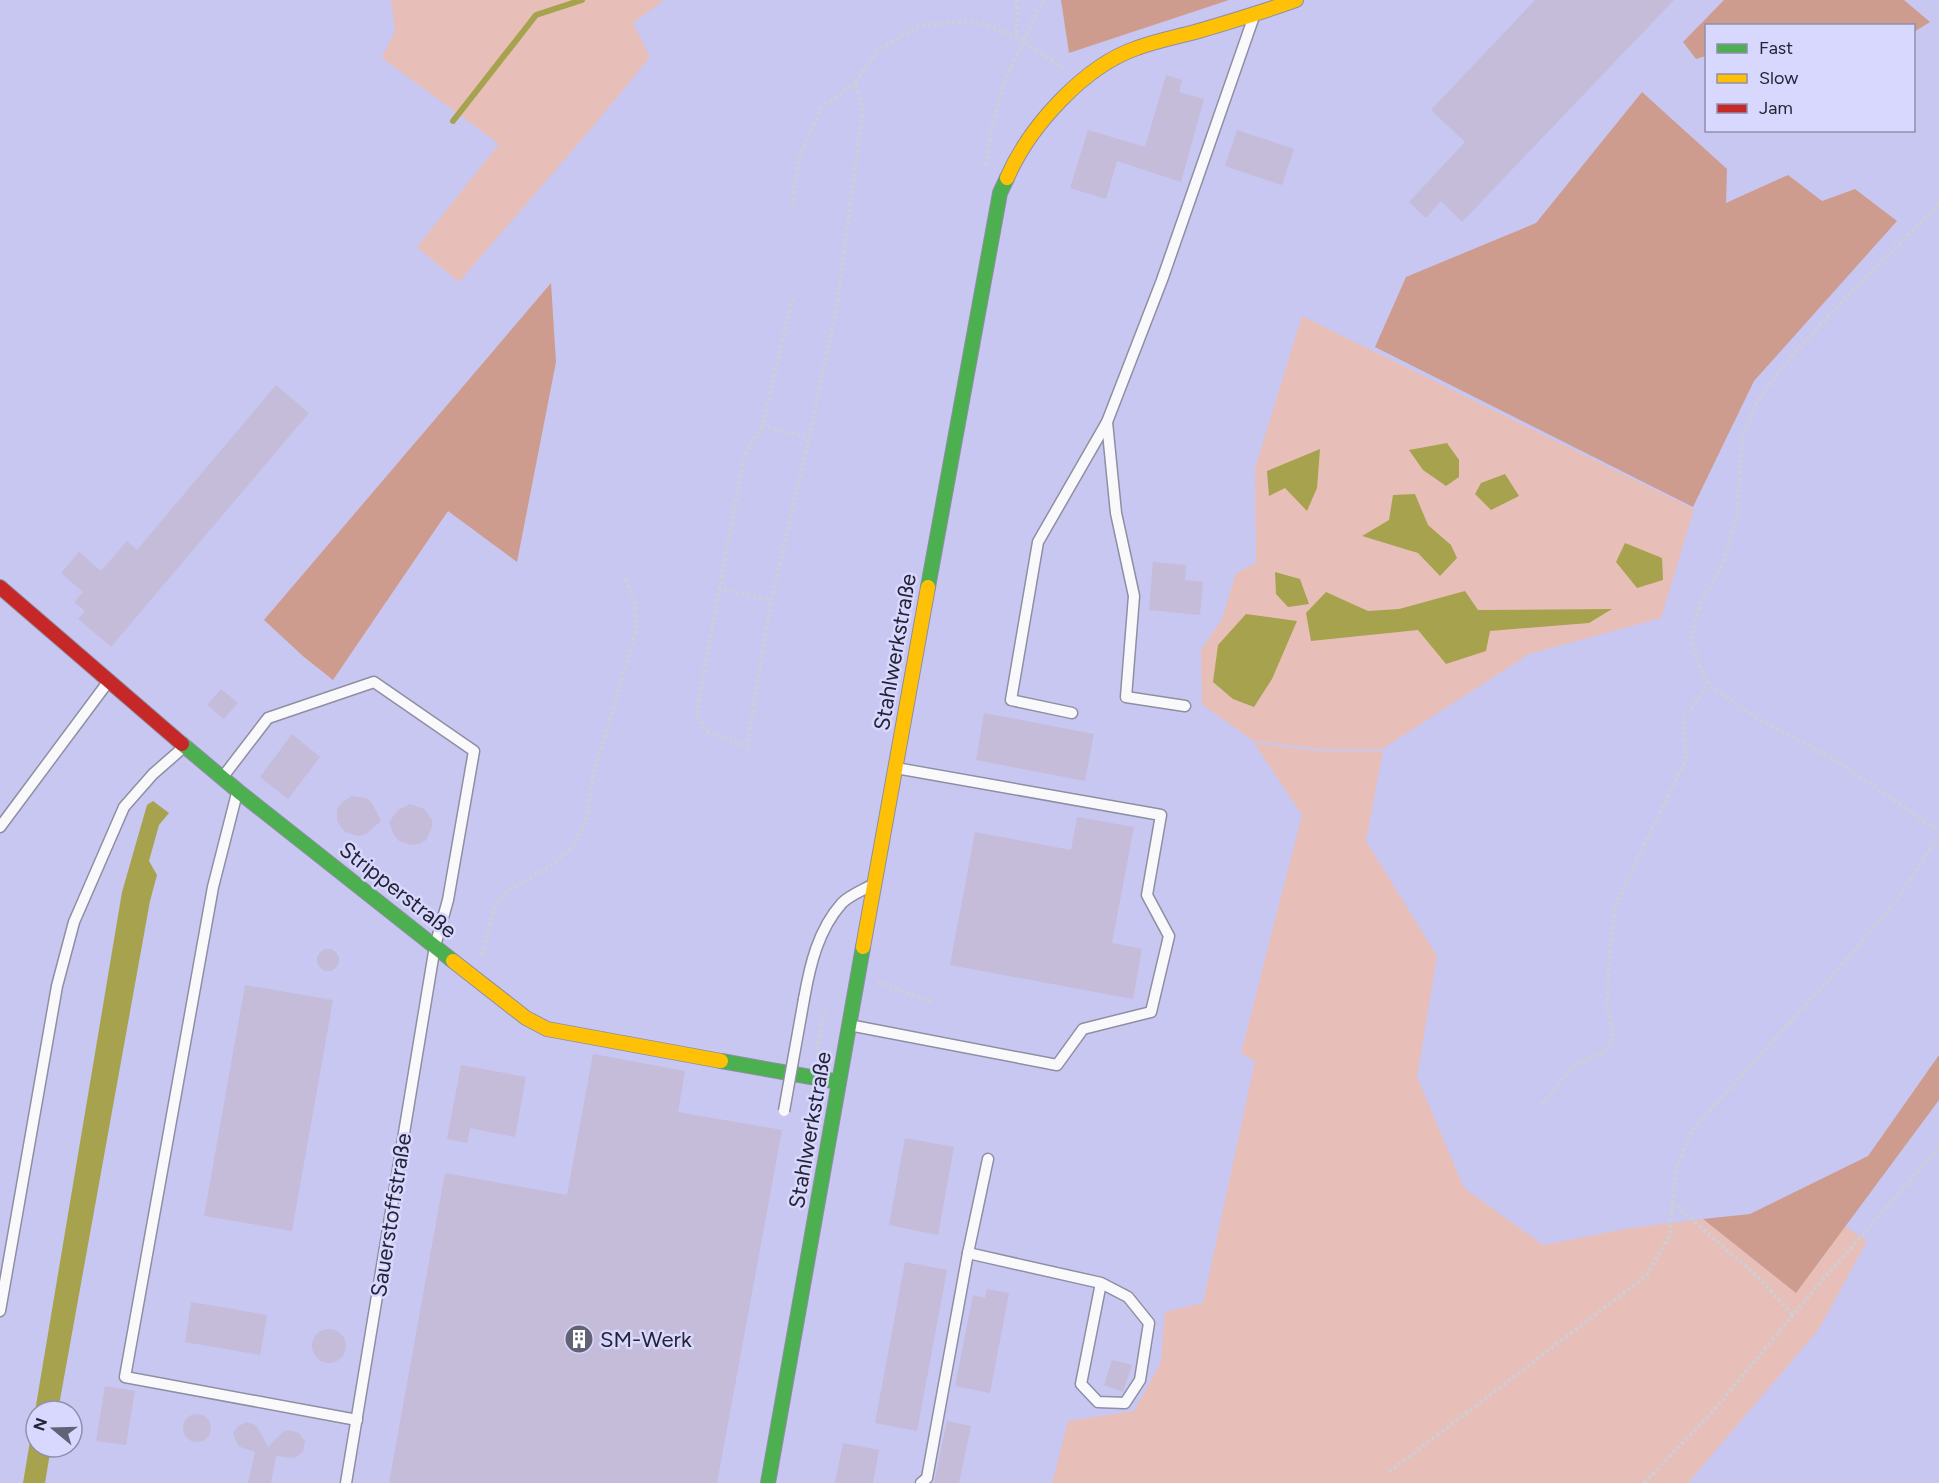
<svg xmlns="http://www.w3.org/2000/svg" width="1939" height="1483" viewBox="0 0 1939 1483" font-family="Figtree,sans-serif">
	<rect width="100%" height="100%" fill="#d4d4ee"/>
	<!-- built -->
	<path fill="#c8c7f1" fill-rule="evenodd" d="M0 0H1939V1483H0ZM1706 26H1914V130H1706ZM36 1411H72V1447H36Z"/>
	<!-- green -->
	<g fill="#e7bfb8">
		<path d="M391 0H664L633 23 650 57 590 130 459 282 417 247 499 144 382 58 395 31Z"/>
		<path d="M1302 316 1694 509 1661 618 1529 654 1382 749H1320L1253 741 1202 704 1201 650 1222 619 1236 573 1256 563 1255 468Z"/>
		<path d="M1254 743 1319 751H1383L1366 841 1437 956 1417 1077 1464 1188 1543 1245 1630 1228 1703 1219 1795 1292 1845 1226 1867 1241 1819 1329 1688 1483H1052L1068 1421 1134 1411 1161 1362 1165 1312 1203 1303 1255 1061 1241 1053 1302 815Z"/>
	</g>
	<!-- forest -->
	<g fill="#ce9c8e">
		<path d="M1061 0H1229L1069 53Z"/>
		<path d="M1724 0H1904L1930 22 1914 32V26H1706V56L1696 59 1683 42Z"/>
		<path d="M1642 92 1727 169 1726 203 1788 175 1822 201 1855 189 1897 221 1754 381 1693 507 1375 347 1406 277 1536 223Z"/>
		<path d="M551 283 556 362 517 562 448 511 333 680 304 657 264 620Z"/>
		<path d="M1939 1055V1100L1796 1293 1703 1219 1750 1214 1868 1156Z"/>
	</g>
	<!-- water -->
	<g fill="#a7a24e">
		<path d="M1447 443 1459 460V477L1446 486 1423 470 1409 450Z"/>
		<path d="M1320 449 1317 488 1307 511 1285 488 1269 496 1267 471Z"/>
		<path d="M1505 474 1519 496 1491 510 1475 494 1481 483Z"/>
		<path d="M1415 494 1428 525 1451 545 1457 558 1440 576 1418 553 1362 536 1389 520 1393 495Z"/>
		<path d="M1625 543 1662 558 1663 580 1637 588 1616 562Z"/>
		<path d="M1275 572 1300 579 1309 604 1288 607 1276 594Z"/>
		<path d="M1465 591 1478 610 1612 609 1589 623 1490 631 1486 651 1446 664 1418 630 1311 641 1306 613 1326 592 1368 611 1399 609Z"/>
		<path d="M1246 614 1297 621 1272 679 1254 707 1233 699 1213 682 1218 645Z"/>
		<path d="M153 801 169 813 159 825 149 861 157 875 150 901 58 1411H36V1447H51L45 1483H23L122 892 147 805Z"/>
	</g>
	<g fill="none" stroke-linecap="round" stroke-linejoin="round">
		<!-- stream -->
		<path stroke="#a7a24e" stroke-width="6" d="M453 121 536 15 582 0"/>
	</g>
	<!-- building -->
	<g fill="#c4bcd8">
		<path d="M1535 0H1674L1462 222 1441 201 1426 218 1409 202 1465 142 1431 110Z"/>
		<path d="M1166 75 1182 80 1179 92 1204 99 1181 182 1117 161 1106 199 1070 188 1088 130 1145 147Z"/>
		<path d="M1237 130 1294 149 1282 185 1225 166Z"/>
		<path d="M276 385 309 413 111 647 78 619 85 611 74 602 83 592 61 573 79 552 101 571 127 541 137 550Z"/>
		<path d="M1153 562 1186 565 1185 580 1203 582 1200 615 1149 610Z"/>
		<path d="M221 689 238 703 224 719 207 705Z"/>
		<path d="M984 713 1094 734 1085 781 976 760Z"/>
		<path d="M292 734 320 757 288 799 260 777Z"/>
		<path d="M352 796 366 798 372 803 381 821 366 834 358 836 345 832 337 821V809L341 803Z"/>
		<path d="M410 804 424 809 432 820V827L426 840 420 844 412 845 399 841 394 835 389 822 398 810Z"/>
		<path d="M1077 817 1134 827 1112 943 1142 949 1133 999 950 965 975 832 1071 850Z"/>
		<circle cx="328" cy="960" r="11"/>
		<path d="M245 985 333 1000 292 1231 204 1216Z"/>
		<path d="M593 1054 685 1071 678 1112 782 1130 717 1483H389L445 1173 567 1195Z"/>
		<path d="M461 1065 526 1077 515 1137 470 1128 467 1143 447 1139Z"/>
		<path d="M905 1138 954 1147 938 1235 889 1225Z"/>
		<path d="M905 1262 947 1270 917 1431 875 1423Z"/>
		<path d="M987 1289 1009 1293 990 1393 955 1386 973 1295 985 1298Z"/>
		<path d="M191 1302 267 1315 260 1355 185 1342Z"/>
		<circle cx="329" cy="1346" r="17"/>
		<path d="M1112 1360 1132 1365 1123 1392 1104 1385Z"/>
		<path d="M105 1386 135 1391 126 1445 96 1441Z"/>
		<circle cx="197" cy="1428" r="14"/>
		<path d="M947 1421 971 1426 959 1483H934Z"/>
		<path d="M246 1422 255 1425 258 1428 268 1447 283 1432 288 1430 299 1433 305 1441 303 1452 295 1458 276 1456 271 1483H248L255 1452 238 1446 233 1433 237 1427Z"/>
		<path d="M843 1443 879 1450 873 1483H835Z"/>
	</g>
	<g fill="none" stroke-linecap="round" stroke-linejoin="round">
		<!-- lane casing -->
		<g stroke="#8f8ea2" stroke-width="13">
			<g id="lane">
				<path d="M1185 706 1126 697 1134 596 1116 513 1107 422 1162 280 1253 19"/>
				<path d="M1072 713 1011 700 1038 542 1107 422"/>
				<path d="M222 778 268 718 374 682 474 751 448 900 435 946 346 1483"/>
				<path d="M237 793 213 887 125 1377 357 1420"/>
				<path d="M0 827 108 682"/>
				<path d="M804 999C810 965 818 930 842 903 849 896 861 891 870 886"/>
				<path d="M849 1025 1057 1065 1083 1029 1151 1012 1169 936 1147 895 1161 815 896 768"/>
				<path d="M968 1253 1101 1283 1128 1297 1149 1323 1140 1380 1125 1403 1098 1402 1081 1384 1101 1283"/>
				<path d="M0 1311 57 986 74 922 124 807 153 774 185 746"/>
				<path d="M921 1483 927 1478 968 1253 988 1159"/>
			</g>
		</g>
		<!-- fast casing -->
		<g stroke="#8f8ea2" stroke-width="16">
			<g id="fast">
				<path d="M928 587 1000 193 1007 178"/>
				<path d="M182 744 238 791 453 961"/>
				<path d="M721 1061 839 1082"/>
				<path d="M768 1483 863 947"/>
			</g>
		</g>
		<!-- slow casing -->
		<g stroke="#8f8ea2" stroke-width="16">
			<g id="slow">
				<path d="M1007 178C1029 127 1084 66 1137 48 1156 41 1176 37 1195 32 1229 22 1263 12 1296 0"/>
				<path d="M863 947 928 587"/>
				<path d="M453 961 526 1018 547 1029 721 1061"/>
			</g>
		</g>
		<!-- jam casing -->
		<g stroke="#8f8ea2" stroke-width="16">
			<path id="jam" d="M0 587 182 744"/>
		</g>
		<!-- path -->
		<g stroke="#ceced6" stroke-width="4" stroke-dasharray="3 3" stroke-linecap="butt">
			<path d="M1017 0V37"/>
			<path d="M986 165 991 131 1003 86 1037 11 1044 0"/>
			<path d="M1939 204 1849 294 1782 367 1756 404 1742 437 1737 516 1723 563 1700 604 1691 637 1698 663 1709 685 1757 718 1838 762 1939 831"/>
			<path d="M792 206 799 158 821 108 855 83"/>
			<path d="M793 298 762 426 744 456 696 715 706 731 747 747 771 601 809 438 837 305 863 109 855 83 877 51 918 26 959 22 983 24 1017 37 1063 68"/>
			<path d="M762 426 809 438"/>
			<path d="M718 588 771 601"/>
			<path d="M482 955 495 905 507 891 549 867 571 849 585 824 594 773 636 631 635 604 625 578"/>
			<path d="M878 982 933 1003"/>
			<path d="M817 1056 821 1025 826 1011"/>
			<path d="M1542 1104 1576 1064 1604 1052 1614 1037 1607 1006 1609 958 1615 906 1686 759 1683 719 1709 685"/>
			<path d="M1672 1202 1760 1279 1793 1315"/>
			<path d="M1389 1472 1646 1276 1669 1237 1676 1169 1692 1130 1835 973 1899 897 1939 835"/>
			<path d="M1644 1483 1714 1410 1813 1291 1939 1148"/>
		</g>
		<!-- lane -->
		<use href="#lane" stroke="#f9f9fc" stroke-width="10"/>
		<!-- fast -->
		<use href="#fast" stroke="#4caf50" stroke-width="14"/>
		<!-- slow -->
		<use href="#slow" stroke="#ffc107" stroke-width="14"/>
		<!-- jam -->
		<use href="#jam" stroke="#c62828" stroke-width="14"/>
		<!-- lane-bridge casing -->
		<g stroke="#8f8ea2" stroke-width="13" stroke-linecap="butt">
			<path id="lane-bridge" d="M784 1111 804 999"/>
		</g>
		<!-- lane-bridge -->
		<use href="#lane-bridge" stroke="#f9f9fc" stroke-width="10"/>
	</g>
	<!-- icons -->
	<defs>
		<g id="building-disc" transform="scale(1.5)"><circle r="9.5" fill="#626276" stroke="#d8d7fe"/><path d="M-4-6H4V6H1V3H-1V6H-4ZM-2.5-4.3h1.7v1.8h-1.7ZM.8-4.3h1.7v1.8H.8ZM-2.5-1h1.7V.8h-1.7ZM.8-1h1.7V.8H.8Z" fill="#fff"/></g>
	</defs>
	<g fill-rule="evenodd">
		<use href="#building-disc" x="579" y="1339"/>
	</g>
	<g text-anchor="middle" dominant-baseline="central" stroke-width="5" stroke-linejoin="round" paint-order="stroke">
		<!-- street labels -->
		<g font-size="22" fill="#252436" stroke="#d8d7fe">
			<text transform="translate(895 652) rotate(-80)">Stahlwerkstraße</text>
			<text transform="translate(398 890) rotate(38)">Stripperstraße</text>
			<text transform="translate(810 1130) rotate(-80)">Stahlwerkstraße</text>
			<text transform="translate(391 1215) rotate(-81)">Sauerstoffstraße</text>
		</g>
		<!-- poi labels -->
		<g font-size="22" fill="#252436" stroke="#d8d7fe" text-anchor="start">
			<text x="600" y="1339">SM-Werk</text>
		</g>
	</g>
	<!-- legend -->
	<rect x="1705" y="24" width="210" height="108" fill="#d8d7fe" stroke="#908fae" stroke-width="1.5"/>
	<rect x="1717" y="44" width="30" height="9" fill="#4caf50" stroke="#908fae" stroke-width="1.5"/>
	<text x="1759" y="54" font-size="18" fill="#252436">Fast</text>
	<rect x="1717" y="74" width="30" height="9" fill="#ffc107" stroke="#908fae" stroke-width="1.5"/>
	<text x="1759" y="84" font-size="18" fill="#252436">Slow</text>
	<rect x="1717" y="104" width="30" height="9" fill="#c62828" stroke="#908fae" stroke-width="1.5"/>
	<text x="1759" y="114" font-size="18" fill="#252436">Jam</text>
	<!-- north arrow -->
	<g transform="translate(54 1429) rotate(289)"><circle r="28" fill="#d8d7fe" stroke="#908fae" stroke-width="1.5"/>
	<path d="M0-4.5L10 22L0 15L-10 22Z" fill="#626276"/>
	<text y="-9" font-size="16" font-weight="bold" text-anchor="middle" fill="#252436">N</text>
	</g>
</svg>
